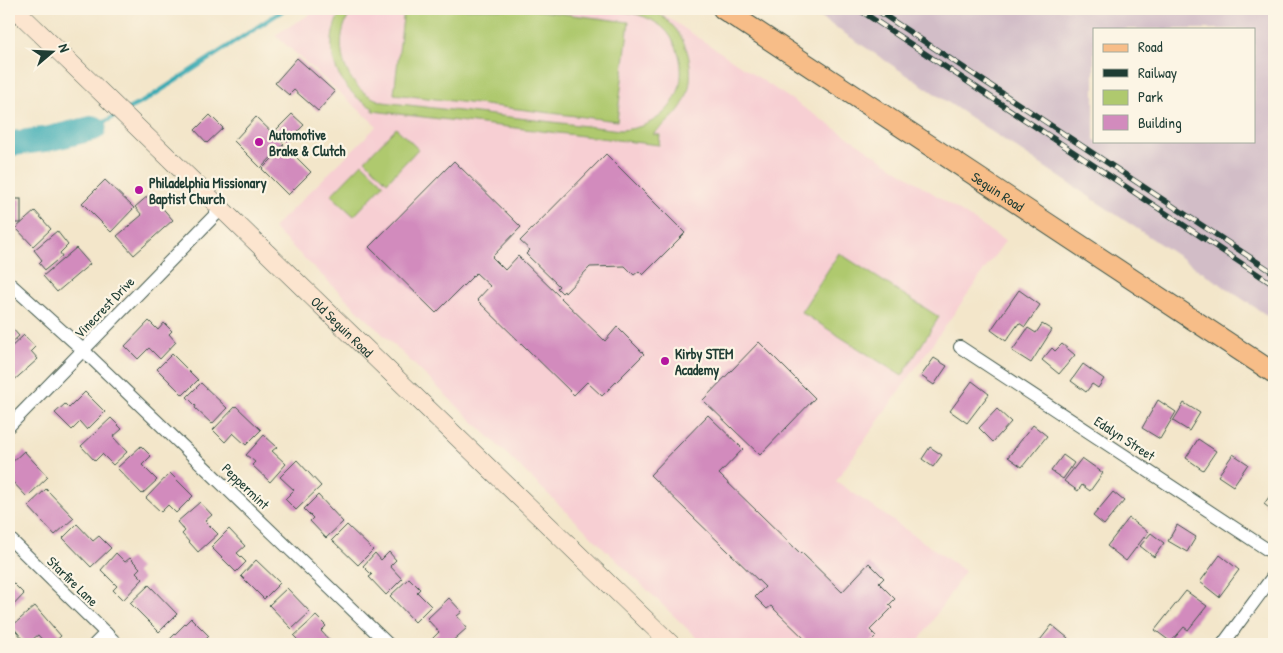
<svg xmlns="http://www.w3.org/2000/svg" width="1283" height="653" viewBox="0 0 1283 653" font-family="'Patrick Hand',sans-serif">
	<rect width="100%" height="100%" fill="#fcf5e5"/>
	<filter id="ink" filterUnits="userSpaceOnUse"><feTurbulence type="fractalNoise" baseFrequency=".02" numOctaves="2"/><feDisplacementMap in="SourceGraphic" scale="10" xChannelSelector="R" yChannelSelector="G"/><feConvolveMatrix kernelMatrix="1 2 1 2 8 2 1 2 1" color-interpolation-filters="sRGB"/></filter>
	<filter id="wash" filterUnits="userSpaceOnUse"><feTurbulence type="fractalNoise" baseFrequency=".0096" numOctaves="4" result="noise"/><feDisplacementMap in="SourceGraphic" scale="20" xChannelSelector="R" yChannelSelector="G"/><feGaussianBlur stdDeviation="1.12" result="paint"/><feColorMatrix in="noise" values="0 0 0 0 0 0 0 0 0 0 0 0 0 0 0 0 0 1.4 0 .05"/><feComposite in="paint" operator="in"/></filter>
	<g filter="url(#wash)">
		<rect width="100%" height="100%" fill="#f3e6ca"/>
		<!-- built -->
		<path fill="#f7cfd3" d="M319 9H655L1005 241 836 481 965 571 917 644H703L273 228 377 126 275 35Z"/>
		<!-- industrial -->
		<path fill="#d2bdc7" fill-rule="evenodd" d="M808 9H1274V320ZM1094 29H1254V141H1094Z"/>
		<!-- green -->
		<g fill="#afc96e" stroke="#678351">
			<path d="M342 9H354C334 31 339 69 359 88 366 95 375 99 383 102L620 130C663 128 691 94 678 52 674 41 668 30 658 24 641 12 620 11 600 9 613 9 638 6 650 9 655 10 660 14 663 17 689 36 697 72 685 100 678 115 665 124 653 134L660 135 659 145 373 111V108C335 88 320 47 342 9Z"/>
			<path d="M404 9H525L629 22 617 121 394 94Z"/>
			<path d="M396 128 418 149 387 182 365 160Z"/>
			<path d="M362 163 384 184 354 216 331 195Z"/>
			<path d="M839 253 939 317 902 376 801 312Z"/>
		</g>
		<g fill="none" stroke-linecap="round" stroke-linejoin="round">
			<!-- stream -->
			<g stroke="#39aab3" stroke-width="4.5">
				<path d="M126 110 146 100 285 9"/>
				<path d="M94 128 119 114"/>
			</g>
			<!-- river -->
			<path stroke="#39aab3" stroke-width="25" d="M9 144 48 139 94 128"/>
		</g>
		<g id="blocks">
			<!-- building -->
			<g fill="#d28bbd">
				<path d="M297 58 335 92 318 111 294 90 289 95 275 83Z"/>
				<path d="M292 114 304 125 288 141 276 130Z"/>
				<path d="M210 115 223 128 207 143 195 130Z"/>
				<path d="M256 117 284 144 261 168 234 141Z"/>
				<path d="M285 146 311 172 288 195 262 169Z"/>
				<path d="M606 154 685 233 643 275 639 271 634 275 625 266 590 267 565 293 564 291 562 293 557 288 559 286 526 254 530 250 520 241Z"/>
				<path d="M454 161 521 227 492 257 505 270 518 256 605 341 617 327 644 354 602 396 587 382 574 395 477 300 490 286 476 273 436 313 369 247Z"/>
				<path d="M105 180 134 208 111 232 82 203Z"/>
				<path d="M150 194 173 220 134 255 117 236 142 215 135 207Z"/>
				<rect x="9" y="199" width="12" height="24"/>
				<path d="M35 211 51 229 33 246 16 228Z"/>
				<path d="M57 231 68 245 60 253 62 256 45 270 39 263 42 260 34 250Z"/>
				<path d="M76 248 90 264 57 292 43 276Z"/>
				<path d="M1019 290 1040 305 1025 327 1019 323 1006 341 991 330Z"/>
				<path d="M149 321 158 330 164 323 172 331 169 334 176 342 160 359 149 348 138 359 125 346Z"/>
				<path d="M1042 324 1052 330 1031 363 1012 351 1028 328 1036 333Z"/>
				<path d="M12 328 19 336 9 345V331Z"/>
				<path d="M24 335 35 347 31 351 38 359 11 383 9 380V349Z"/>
				<path d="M759 342 815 398 760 455 703 400Z"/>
				<path d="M1062 344 1075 355 1059 374 1042 360 1052 348 1055 351Z"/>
				<path d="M172 354 198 380 183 395 157 369Z"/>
				<path d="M934 358 947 366 934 385 921 376Z"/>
				<path d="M1083 364 1104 379 1098 388 1092 384 1086 392 1071 381Z"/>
				<path d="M972 381 989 394 967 423 950 411Z"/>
				<path d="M201 383 227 408 212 424 195 408 196 406 187 397Z"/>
				<path d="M85 392 105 412 87 430 80 422 72 430 55 413 65 404 69 408Z"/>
				<path d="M1158 400 1176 412 1160 439 1142 428Z"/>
				<path d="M1184 403 1200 413 1189 431 1173 421Z"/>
				<path d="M236 406 261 430 246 445 233 433 225 442 213 430Z"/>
				<path d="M997 409 1011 422 993 442 979 428Z"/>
				<path d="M708 415 743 449 719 474 801 554V552L842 592 869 563 884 578 879 583 895 599 889 605 892 608 870 630 876 636 868 644H810L771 606 767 609 755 597 765 587 650 475Z"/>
				<path d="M111 418 122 429 113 437 127 452 113 465 102 454 95 461 81 446Z"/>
				<path d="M1033 425 1047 436 1022 467 1008 457Z"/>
				<path d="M264 435 277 447 272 451 286 464 270 482 252 465 255 462 246 455Z"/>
				<path d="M1198 439 1216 451 1203 470 1186 458Z"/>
				<path d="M141 446 151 456 142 465 157 480 142 494 117 468Z"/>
				<path d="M930 447 942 455 933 467 922 459Z"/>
				<path d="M24 451 48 477 27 497 9 478V465Z"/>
				<path d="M1233 454 1248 464 1233 486 1218 476Z"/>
				<path d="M1063 455 1074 463 1063 479 1051 471Z"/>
				<path d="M1082 458 1103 473 1090 491 1082 485 1078 491 1064 481Z"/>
				<path d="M297 460 321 486 296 510 285 499 294 490 280 477Z"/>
				<path d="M170 473 193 496 176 513 168 505 161 512 146 498Z"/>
				<path d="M46 489 74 518 55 535 28 506Z"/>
				<path d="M1274 490V512L1264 504Z"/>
				<path d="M1113 492 1124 501 1104 525 1093 516Z"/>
				<path d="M318 495 343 522 326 538 310 521 313 518 304 509Z"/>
				<path d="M200 502 212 515 205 521 218 534 198 552 182 534 185 531 177 522Z"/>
				<path d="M1129 518 1148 532 1126 561 1107 546Z"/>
				<path d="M77 524 93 541 99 536 111 548 91 567 63 538Z"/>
				<path d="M347 525 373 550 358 565 332 540Z"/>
				<path d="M1177 525 1196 537 1187 552 1168 541Z"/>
				<path d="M229 529 245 546 237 553 246 562 236 572 211 547Z"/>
				<path d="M1151 533 1164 543 1154 557 1140 546Z"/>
				<path d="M389 552 396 560 390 566 402 579 386 595 369 577 372 575 363 566 375 553 381 560Z"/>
				<path d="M116 553 125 562 130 558 140 568 136 572 143 579 123 600 113 590 117 586 101 570Z"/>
				<path d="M1220 555 1239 570 1219 597 1200 582Z"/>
				<path d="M256 560 280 583 264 599 241 576Z"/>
				<path d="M409 578 420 589 417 592 431 606 415 622 390 596Z"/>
				<path d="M9 579 24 594 9 610Z"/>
				<path d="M149 585 177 614 159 632 130 603Z"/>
				<path d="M287 588 310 612 292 629 269 605Z"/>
				<path d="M1186 591 1207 606 1188 630 1184 627 1171 642 1155 630Z"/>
				<path d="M449 598 462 612 457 616 467 628 449 644H436L432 639 439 632 427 619Z"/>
				<path d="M35 606 61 636 52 644H46L38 635 27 644 12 626Z"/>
				<path d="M316 616 326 626 321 631 333 644H302L294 636Z"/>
				<path d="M191 618 209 636 205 640 210 644H165Z"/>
				<path d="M1052 625 1068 638 1063 644H1037Z"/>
			</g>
		</g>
	</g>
	<g filter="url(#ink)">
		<use href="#blocks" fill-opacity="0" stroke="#3f564a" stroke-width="1"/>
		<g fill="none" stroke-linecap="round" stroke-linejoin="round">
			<!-- street casing -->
			<g stroke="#3f564a" stroke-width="14">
				<g id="street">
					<path d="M9 283 83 350 388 644"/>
					<path d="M960 347 1274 554"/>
					<path d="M9 426 221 209"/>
					<path d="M9 538 117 644"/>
					<path d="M95 644 106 633"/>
					<path d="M1223 644 1274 575"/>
				</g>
			</g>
			<!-- secondary casing -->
			<g stroke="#3f564a" stroke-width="19">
				<g id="secondary">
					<path id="s1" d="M15 9 671 644"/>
				</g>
			</g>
			<!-- primary casing -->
			<g stroke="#3f564a" stroke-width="22">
				<g id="primary">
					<path id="s2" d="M723 9 1274 373"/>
				</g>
			</g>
			<!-- street -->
			<use href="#street" stroke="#fff" stroke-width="12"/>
			<!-- secondary -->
			<use href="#secondary" stroke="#fce5cf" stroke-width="18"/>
			<!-- primary -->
			<use href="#primary" stroke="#f7bd88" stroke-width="20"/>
			<!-- rail casing -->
			<g stroke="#1f3d34" stroke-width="5.5">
				<g id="rail">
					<path d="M858 9 1274 285"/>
					<path d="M875 9 1274 273"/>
				</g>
			</g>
			<!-- rail -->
			<use href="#rail" stroke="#fcf5e5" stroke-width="4" stroke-dasharray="11" stroke-linecap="butt"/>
		</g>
	</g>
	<!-- markers -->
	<g fill="#b5179e" stroke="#fcf5e5" stroke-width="2">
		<circle cx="259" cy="142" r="5"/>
		<circle cx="139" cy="190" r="5"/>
		<circle cx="665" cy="361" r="5"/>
	</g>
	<g text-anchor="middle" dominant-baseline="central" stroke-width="4.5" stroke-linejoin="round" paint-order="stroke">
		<!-- poi labels -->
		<g font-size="14" font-weight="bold" fill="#1f3d34" stroke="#fcf5e5" text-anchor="start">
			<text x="269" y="134">Automotive<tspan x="269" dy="16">Brake &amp; Clutch</tspan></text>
			<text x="149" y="182">Philadelphia Missionary<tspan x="149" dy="16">Baptist Church</tspan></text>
			<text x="675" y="353">Kirby STEM<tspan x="675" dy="16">Academy</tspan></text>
		</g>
		<!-- street labels -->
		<g font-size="14" fill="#1f3d34" stroke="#fcf5e5">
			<text stroke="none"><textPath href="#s2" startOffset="330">Seguin Road</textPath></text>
			<text transform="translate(104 307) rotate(-46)">Vinecrest Drive</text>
			<text stroke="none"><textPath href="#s1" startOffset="456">Old Seguin Road</textPath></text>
			<text transform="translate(1125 438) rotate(33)">Edalyn Street</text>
			<text transform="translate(246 486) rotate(44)">Peppermint</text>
			<text transform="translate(73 581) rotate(44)">Starfire Lane</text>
		</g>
	</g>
	<!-- margin -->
	<rect width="1283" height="653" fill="none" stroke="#fcf5e5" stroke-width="30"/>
	<!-- legend -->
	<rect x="1093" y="28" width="162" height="115" fill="#fcf5e5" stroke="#a4ab9e"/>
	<rect x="1103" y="44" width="25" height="8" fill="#f7bd88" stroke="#a4ab9e"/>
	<text x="1138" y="52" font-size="15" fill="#1f3d34">Road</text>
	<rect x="1103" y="69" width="25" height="8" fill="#1f3d34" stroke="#a4ab9e"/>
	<text x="1138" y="78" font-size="15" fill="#1f3d34">Railway</text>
	<rect x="1103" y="90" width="25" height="15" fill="#afc96e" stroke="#a4ab9e"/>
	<text x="1138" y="102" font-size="15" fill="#1f3d34">Park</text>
	<rect x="1103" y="115" width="25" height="15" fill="#d28bbd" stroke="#a4ab9e"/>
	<text x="1138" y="128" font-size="15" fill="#1f3d34">Building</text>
	<!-- north arrow -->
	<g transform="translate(52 52) rotate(71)" stroke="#fcf5e5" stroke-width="4" paint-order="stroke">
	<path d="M0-4L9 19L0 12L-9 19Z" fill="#1f3d34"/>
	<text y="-8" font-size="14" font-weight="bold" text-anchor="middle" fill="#1f3d34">N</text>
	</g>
</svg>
